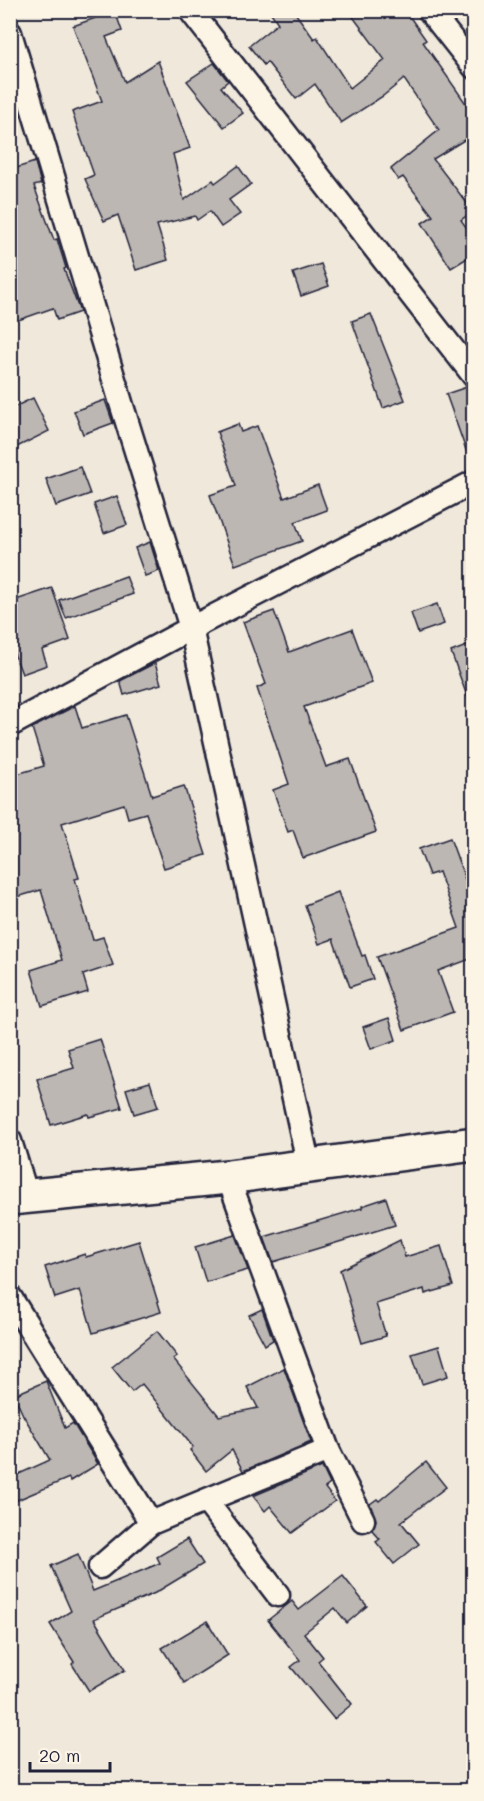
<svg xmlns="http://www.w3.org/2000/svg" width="484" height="1801" viewBox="0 0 484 1801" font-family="Mali,sans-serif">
	<rect width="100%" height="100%" fill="#efe8db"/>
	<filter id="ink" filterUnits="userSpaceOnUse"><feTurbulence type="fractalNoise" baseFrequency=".0167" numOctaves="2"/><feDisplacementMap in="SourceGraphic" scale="12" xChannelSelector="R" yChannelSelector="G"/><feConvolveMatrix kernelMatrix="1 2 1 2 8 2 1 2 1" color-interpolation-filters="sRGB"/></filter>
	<g filter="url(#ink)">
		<!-- building -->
		<g fill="#bcb7b3" stroke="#22223b" stroke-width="1.5">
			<path d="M269 10H293L314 39 317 37 350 88 385 60 348 10H405L426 40 423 42 474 115V134L433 159 473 211 461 220 474 238V254L451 268 422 223 433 216 403 177 398 180 391 169 439 130 404 79 383 96 341 123 315 84 296 99 267 62 264 65 249 46 278 23Z"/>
			<path d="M115 11 122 31 106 37 125 82 158 61 190 148 173 154 184 200 213 180 215 183 238 166 251 184 229 200 240 214 221 227 210 211 197 220 195 216 157 225 168 260 136 270 118 215 104 221 85 179 94 175 72 112 102 101 73 26Z"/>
			<path d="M214 63 228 81 221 87 243 113 224 127 187 81Z"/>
			<path d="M35 162 41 184 34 186 54 240 57 239 66 268 64 269 80 312 57 320 53 308 10 323V170Z"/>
			<path d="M321 264 329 286 301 296 293 273Z"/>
			<path d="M371 314 405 400 383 408 352 321Z"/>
			<path d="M467 387 474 402V463L471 464 446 394Z"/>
			<path d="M33 398 49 431 17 447 10 434V409Z"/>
			<path d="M105 400 113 423 83 434 74 411Z"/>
			<path d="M238 424 241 432 257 426 284 498 318 485 327 510 295 522 302 541 235 565 210 495 236 486 217 432Z"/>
			<path d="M80 467 90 494 56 506 46 479Z"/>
			<path d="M117 496 127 525 104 533 94 504Z"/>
			<path d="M150 542 159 571 145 576 135 548Z"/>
			<path d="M126 576 133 594 66 618 59 600Z"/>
			<path d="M52 588 70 640 42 650 47 665 22 674 10 643V602Z"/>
			<path d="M437 604 444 624 418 633 411 613Z"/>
			<path d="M274 611 289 652 352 629 372 683 304 707 326 767 350 759 376 832 303 858 293 830 288 832 273 790 289 784 257 688 266 684 243 622Z"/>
			<path d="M474 643V707H471L451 652Z"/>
			<path d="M155 663 161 684 124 695 120 681Z"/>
			<path d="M75 706 82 728 126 715 152 796 184 786 206 855 164 868 146 813 128 818 124 804 62 823 79 878 75 879 93 940 103 937 113 965 83 975 88 992 42 1006 31 970 62 960 41 890 10 899V776L44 766 32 728Z"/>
			<path d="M450 838 465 879 474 876V961H470V959L438 971 453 1012 404 1030 377 957 459 928 439 872 429 875 419 849Z"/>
			<path d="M338 892 362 956 365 955 373 979 350 987 333 939 319 944 305 905Z"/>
			<path d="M389 1018 396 1040 371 1049 363 1027Z"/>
			<path d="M100 1039 122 1108 89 1117 88 1114 51 1125 37 1079 74 1068 68 1049Z"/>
			<path d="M150 1082 158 1107 134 1114 126 1089Z"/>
			<path d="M386 1198 395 1225 273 1262 264 1237 362 1208V1206Z"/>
			<path d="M235 1235 248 1270 206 1282 195 1247Z"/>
			<path d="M400 1240 405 1257 441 1246 453 1286 425 1294 424 1289 376 1304 386 1336 362 1343 340 1270Z"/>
			<path d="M139 1241 161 1312 93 1333 80 1290 55 1298 45 1267 85 1254 86 1257Z"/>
			<path d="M262 1309 273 1340 265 1345 249 1315Z"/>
			<path d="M157 1331 177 1356 173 1359 219 1416 258 1408 247 1387 284 1368 311 1442 243 1471 232 1450 206 1471 190 1450 193 1447 142 1384 132 1392 112 1367Z"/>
			<path d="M439 1346 448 1376 422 1384 412 1354Z"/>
			<path d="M46 1381 65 1428 73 1423 98 1464 70 1481 69 1478 10 1503V1478L50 1460 23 1415 14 1395Z"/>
			<path d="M426 1462 446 1487 401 1522 419 1544 394 1564 376 1542 380 1539 372 1530 376 1520 370 1504 377 1499 379 1501Z"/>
			<path d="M322 1467 330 1484 325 1488 335 1501 292 1533 270 1506 265 1511 253 1496Z"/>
			<path d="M187 1539 203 1564 155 1593 94 1619 125 1670 89 1691 72 1664 74 1662 50 1624 71 1611 51 1566 78 1554 93 1591 160 1563 157 1557Z"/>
			<path d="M343 1576 367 1606 347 1623 335 1608 304 1633 323 1657 318 1661 352 1704 334 1719 291 1667 300 1660 268 1620 292 1601 299 1610Z"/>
			<path d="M207 1621 228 1655 184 1683 162 1648Z"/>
		</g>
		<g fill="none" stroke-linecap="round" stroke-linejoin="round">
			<!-- minor casing -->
			<g stroke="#22223b" stroke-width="27">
				<g id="minor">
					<path d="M190 10 474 376"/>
					<path d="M429 10 474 67"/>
					<path d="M10 33 122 406 191 628 309 1167"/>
					<path d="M10 725 191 628 474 482"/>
					<path d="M10 1141 27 1196"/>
					<path d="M228 1177 328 1450 363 1520"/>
					<path d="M10 1297 151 1523"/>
					<path d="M206 1501 278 1595"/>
					<path d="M100 1567 151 1523 328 1450"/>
				</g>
			</g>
			<!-- primary casing -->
			<g stroke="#22223b" stroke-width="38">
				<path id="primary" d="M10 1198 228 1177 474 1144"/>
			</g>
			<!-- minor -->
			<use href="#minor" stroke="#fcf5e5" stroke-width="22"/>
			<!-- primary -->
			<use href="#primary" stroke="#fcf5e5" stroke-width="33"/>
		</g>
	</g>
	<!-- margin -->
	<rect width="484" height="1801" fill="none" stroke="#fcf5e5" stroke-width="36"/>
	<rect x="18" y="18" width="448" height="1765" fill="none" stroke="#22223b" stroke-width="2" filter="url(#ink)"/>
	<!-- scale -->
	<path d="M30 1762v9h80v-9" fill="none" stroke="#22223b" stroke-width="3"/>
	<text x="39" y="1762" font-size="18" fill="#22223b" stroke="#fcf5e5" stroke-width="4.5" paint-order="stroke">20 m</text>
</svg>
